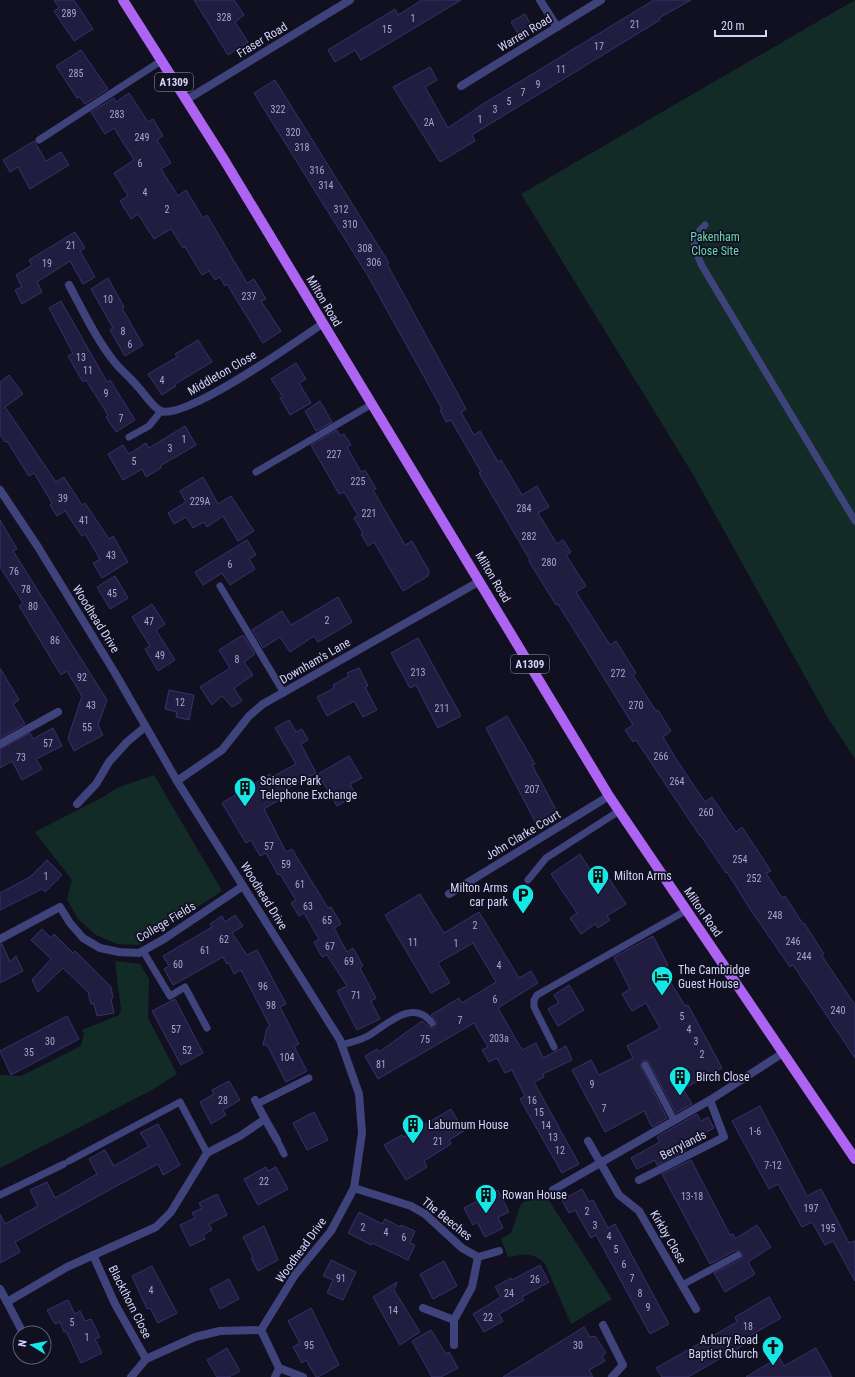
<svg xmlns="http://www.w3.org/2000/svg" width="855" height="1377" viewBox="0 0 855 1377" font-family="'Roboto Condensed',sans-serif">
	<rect width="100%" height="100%" fill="#111021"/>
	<!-- green -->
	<g fill="#132b27">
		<path d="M855 0V759L828 718 691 471 521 194Z"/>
		<path d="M154 775 222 891 138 945 117 944 96 935 78 919 67 899 72 880 35 832 101 798 117 788Z"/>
		<path d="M115 961 140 964 149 979 148 1018 177 1074 152 1090 0 1168V1075L21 1076 81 1046 84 1034 82 1030 119 1015 121 1009Z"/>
		<path d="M543 1191 612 1299 571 1324 545 1264C535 1252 522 1254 508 1257L501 1239 511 1233 521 1204Z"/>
	</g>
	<!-- building -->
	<g fill="#211d41" stroke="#36316b">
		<path d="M54 0H74L93 29 74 41 54 11 59 8Z"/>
		<path d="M194 0H234L244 15 235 22 248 42 228 55Z"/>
		<path d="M422 0H461L361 60 355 50 335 62 328 50 395 9 398 15Z"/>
		<path d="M654 0H691L659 18 660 20 472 135 475 141 440 162 393 87 430 67 437 80 425 87 448 128 483 104Z"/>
		<path d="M525 14 532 27 519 35 511 22Z"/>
		<path d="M81 50 108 89 85 104 80 97 77 98 56 66Z"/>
		<path d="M275 80 389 263 387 264 466 409 461 412 474 435 480 431 498 462 501 460 522 495 537 486 549 507 538 513 557 544 563 540 571 552 566 555 586 586 576 592 610 645 616 641 636 673 633 675 656 711 658 710 671 731 663 737 676 759 705 802 712 797 736 832 742 827 771 871 766 873 782 898 785 896 803 924 804 923 824 954 822 956 855 1005V1058L793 965 790 967 750 909 727 872 726 873 701 836H700L636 740 633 742 625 730 633 725 591 657 558 604 556 605 529 561 530 560 479 473 481 472 451 420 446 422 440 410 442 409 368 276 254 93Z"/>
		<path d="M129 93 148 122 153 119 163 136 157 140 171 163 161 169 178 196 186 190 203 218 207 215 247 283 254 279 266 299 261 301 281 331 263 343 227 284 225 286 220 277 215 280 209 271 202 275 185 247 183 248 171 229 154 239 138 214 131 219 120 201 128 196 114 173 134 160 114 128 105 134 91 112 114 98 116 102Z"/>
		<path d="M34 141 46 161 61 152 69 165 30 189 18 167 10 172 3 160Z"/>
		<path d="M75 232 85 248 80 251 95 277 83 284 70 261 37 282 42 292 22 304 15 290 22 287 16 275 32 265 29 260Z"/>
		<path d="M108 278 124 307 122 308 143 345 125 356 110 330 113 328 91 289Z"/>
		<path d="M61 301 107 382 110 380 135 420 116 432 106 417 108 415 86 380 83 382 68 356 73 353 49 308Z"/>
		<path d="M198 340 212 362 175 384 176 386 162 395 148 374 177 357 175 354Z"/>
		<path d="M296 363 306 379 299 383 311 403 290 415 280 398 283 397 271 379Z"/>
		<path d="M9 375 23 394 5 407 56 482 64 477 82 505 85 503 109 539 113 536 128 562 102 578 93 563 100 559 85 534 82 536 65 511 57 516 50 505 52 503 34 473 29 476 7 441 5 442 0 435V382Z"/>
		<path d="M320 401 332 422 316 431 305 411Z"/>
		<path d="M185 426 196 445 160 466 161 468 146 477 142 469 123 480 108 454 123 445 129 454 146 443 149 448Z"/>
		<path d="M337 430 340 436 344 434 351 445 347 447 361 472 365 470 376 489 373 490 405 545 412 541 429 571 428 576 403 591 374 542 368 546 361 534 363 533 354 518 358 515 344 492 339 494 311 445Z"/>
		<path d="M203 477 218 504 231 496 254 531 238 541 223 516 207 527 204 522 193 528 186 517 174 524 168 513 186 502 180 491Z"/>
		<path d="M0 520 17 549 13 551 107 700 98 725 103 735 74 751 68 738 82 696 67 671 61 675 19 606 23 603 0 567Z"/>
		<path d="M247 540 256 555 249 559 255 569 230 585 222 573 203 585 195 572Z"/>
		<path d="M115 576 128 598 110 609 97 587Z"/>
		<path d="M338 597 352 622 318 642 314 636 290 652 280 637 263 648 252 630 282 611 291 625Z"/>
		<path d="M152 604 165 624 156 630 175 660 158 671 145 649 150 646 132 617Z"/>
		<path d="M241 636H244L255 654 244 662 253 675 234 688 242 701 232 707 222 696 212 705 200 687 230 668 219 650Z"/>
		<path d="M418 638 461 716 438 728 416 685 410 688 391 653Z"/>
		<path d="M0 668 19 700 13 704 25 724 0 738Z"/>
		<path d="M359 668 368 686 365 687 377 710 363 717 354 701 327 716 317 697 334 688 333 685 349 676 347 673Z"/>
		<path d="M169 690 194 695 189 720 176 717 177 712 165 709Z"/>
		<path d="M507 716 535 764 532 765 559 815 538 827 486 728Z"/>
		<path d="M289 720 296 732 302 729 308 740 301 744 316 773 281 792 284 797 264 809 286 852 292 849 328 908 331 907 341 924 334 928 347 952 353 948 363 966 360 968 376 998 371 1001 380 1019 357 1030 337 991 347 986 327 955 322 957 314 942 319 939 304 913 299 916 291 903 296 900 280 874 278 875 266 853 260 856 251 840 246 843 222 803 270 774 272 777 296 764 275 728Z"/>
		<path d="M53 728 62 746 36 759 42 769 22 780 12 761 0 768V749L30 733 33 739Z"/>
		<path d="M349 756 362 778 350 784 356 795 337 806 318 774Z"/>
		<path d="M580 854 597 880 606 874 626 904 607 916 610 920 598 928 595 924 581 934 570 918 577 913 551 874Z"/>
		<path d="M47 860 62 875 45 892 42 889 0 910V893L30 877Z"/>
		<path d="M420 894 444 933 479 912 519 978 531 971 538 983 498 1008 522 1050 536 1043 543 1058 566 1046 572 1060 543 1074 544 1077 534 1082 579 1164 562 1173 520 1099 525 1096 512 1070 505 1073 497 1058 489 1062 482 1050 488 1047 474 1023 378 1079 365 1056 377 1049 379 1052 422 1021 429 1027 434 1028 437 1022 431 1015 459 998 462 1003 496 982 473 943 438 963 450 983 431 993 385 915Z"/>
		<path d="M235 915 243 926 232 933 247 955 257 950 286 1004 280 1007 299 1044 294 1046 307 1071 286 1082 267 1045H263L267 1028 270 1026 241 970 234 974 229 963 227 964 223 957 173 985 164 969 169 966 163 956 212 927 210 924 222 916 225 922Z"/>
		<path d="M42 929 51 938 54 934 73 953 75 951 111 987 113 998 111 999 114 1013 97 1016 94 1004H91L88 992 63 968 38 992 32 980 51 959 31 940Z"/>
		<path d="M653 936 668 965 662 968 685 1006 688 1005 722 1068 683 1089 692 1104 676 1113 649 1063 646 1060 642 1061 641 1067 667 1118 652 1127 644 1111 605 1132 572 1070 591 1060 599 1075 633 1058 627 1046 660 1028 646 1003 632 1011 622 994 630 989 614 957Z"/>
		<path d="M0 944H2L10 962 16 956 23 971 0 983Z"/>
		<path d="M569 985 584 1010 558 1026 548 1009 559 1003 554 995Z"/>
		<path d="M175 999 203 1053 181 1065 152 1011Z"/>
		<path d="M67 1016 79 1039 11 1075 0 1051Z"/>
		<path d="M229 1081 240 1100 223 1110 226 1115 211 1124 200 1102 214 1094 212 1090Z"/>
		<path d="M760 1106 807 1196 821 1189 849 1243 855 1241V1281L833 1241 825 1245 812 1222 802 1227 778 1184 769 1189 732 1121Z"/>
		<path d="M451 1109 464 1131 449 1140 451 1144 424 1161 427 1167 406 1180 384 1145 402 1135 404 1137Z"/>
		<path d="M314 1112 328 1140 307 1150 293 1123Z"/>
		<path d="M697 1114 701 1121 708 1117 714 1128 683 1145 686 1150 657 1165 655 1160 637 1169 631 1158 660 1142 657 1137Z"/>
		<path d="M158 1124 180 1165 163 1175 158 1164 122 1183 15 1242 20 1252 0 1263V1214L5 1224 38 1206 30 1190 47 1182 55 1198 97 1174 89 1159 105 1150 114 1166 149 1146 140 1133Z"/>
		<path d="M691 1160 730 1235 733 1234 735 1239 757 1225 771 1247 748 1262 755 1274 725 1292 714 1273 741 1259 743 1253 740 1251 736 1250 710 1264 662 1174Z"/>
		<path d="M266 1167 268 1171 276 1167 288 1189 258 1205 244 1179Z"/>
		<path d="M582 1189 589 1202 593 1200 608 1228 615 1224 669 1324 650 1334 596 1235 591 1238 575 1210 569 1213 562 1200Z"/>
		<path d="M498 1190 509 1212 498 1217 503 1228 485 1237 477 1222 473 1225 464 1208Z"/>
		<path d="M217 1194 227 1215 209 1224 212 1230 203 1235 205 1239 190 1246 180 1225 195 1218 192 1213 202 1208 199 1203Z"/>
		<path d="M359 1212 382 1224 385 1219 400 1227 401 1225 415 1231 410 1243 415 1245 408 1260 372 1243 371 1245 348 1233Z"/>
		<path d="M264 1226 278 1260 258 1271 251 1258 253 1257 243 1237Z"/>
		<path d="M331 1260 356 1272 343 1300 327 1293 333 1280 323 1276Z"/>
		<path d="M444 1261 457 1286 433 1299 420 1274Z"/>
		<path d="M540 1265 549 1282 522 1297 524 1300 499 1314 503 1321 484 1332 473 1314 501 1297 495 1287 511 1278 512 1280Z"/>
		<path d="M152 1266 177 1313 158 1323 150 1308 147 1309 132 1276Z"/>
		<path d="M229 1279 239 1299 220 1309 210 1289Z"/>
		<path d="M397 1282 394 1290 420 1332 400 1345 373 1297Z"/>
		<path d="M769 1297 781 1318 746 1338 749 1342 688 1377H662L656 1368 737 1322 735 1317Z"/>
		<path d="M68 1300 75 1314 80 1311 85 1321 91 1319 100 1337 95 1339 102 1353 81 1363 66 1331 64 1332 60 1322 55 1324 47 1310Z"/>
		<path d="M311 1308 339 1365 318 1377H316L306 1360 302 1363 293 1347 300 1343 288 1321Z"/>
		<path d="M584 1327 590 1337 595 1336 606 1353 602 1356 605 1361 589 1370 593 1377H503Z"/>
		<path d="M431 1330 446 1354 449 1352 458 1368 441 1377H432L412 1341Z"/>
		<path d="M227 1348 240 1371 229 1377H217L207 1360Z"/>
		<path d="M816 1348 832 1377H746L779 1357 784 1366Z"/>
	</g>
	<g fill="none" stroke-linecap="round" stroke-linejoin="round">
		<!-- service -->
		<g stroke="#3f437c" stroke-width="7">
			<path d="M39 140 161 61"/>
			<path d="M705 225C689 240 694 248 702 266L855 521"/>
			<path d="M129 437 149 426 161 411"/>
			<path d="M256 472 372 404"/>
			<path d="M220 586 284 693"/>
			<path d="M528 880 546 858 619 811"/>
			<path d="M143 951 170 996 185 987 207 1028"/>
			<path d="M342 1045C351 1042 361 1040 368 1036 388 1024 413 998 432 1023"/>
			<path d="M554 1047 534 1007V1000L537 995 687 910"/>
			<path d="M645 1065 674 1120"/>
			<path d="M257 1104 309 1078"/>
			<path d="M277 1140 284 1154"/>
			<path d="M69 1161 180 1102 207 1153"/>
			<path d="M0 1195 64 1164"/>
			<path d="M682 1285 738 1255"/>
		</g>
		<!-- minor -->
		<g stroke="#3f437c" stroke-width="8">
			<path d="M540 0 557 27"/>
			<path d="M461 86 601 0"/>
			<path d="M186 100 350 0"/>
			<path d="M69 285C83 311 98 343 117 365 124 373 132 379 138 387 145 394 152 407 161 411 186 420 297 341 322 324"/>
			<path d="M0 490 38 547 115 673 177 781 340 1040 359 1094 362 1133 354 1188 331 1231 295 1275 261 1330 220 1331 195 1337 146 1359 131 1377"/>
			<path d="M0 744 58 712"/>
			<path d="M177 781 222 750 249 716 263 704 480 581"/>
			<path d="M77 804 96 784 109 762 127 742 145 727"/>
			<path d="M449 894 609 796"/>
			<path d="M0 939 60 907 70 923 83 938 100 948 119 952 139 953 164 939 243 886"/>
			<path d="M265 1119 277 1140"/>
			<path d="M588 1141 619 1195 639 1211 696 1309"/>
			<path d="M639 1180 724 1137 710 1100"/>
			<path d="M354 1188 411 1206 425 1214 462 1248 478 1257"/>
			<path d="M553 1190 710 1100 783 1053"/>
			<path d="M93 1255 115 1304 146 1359"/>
			<path d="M0 1289 7 1302"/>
			<path d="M423 1308 454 1320"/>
			<path d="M603 1325 623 1365 612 1377"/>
			<path d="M261 1330 279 1368"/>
			<path d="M23 1333 7 1302 67 1267 156 1227 171 1212 207 1153 240 1136 265 1119 255 1100"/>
			<path d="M454 1345V1320L472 1287 478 1257 499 1251"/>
			<path d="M275 1377 279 1368 303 1377"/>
		</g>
		<!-- primary -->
		<path stroke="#ad64f2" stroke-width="10" d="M123 0 223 158 609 796 855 1159"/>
	</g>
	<!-- icons -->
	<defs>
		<g id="building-pin" transform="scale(1.15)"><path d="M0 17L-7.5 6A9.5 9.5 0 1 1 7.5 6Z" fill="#14e7e5" stroke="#111021"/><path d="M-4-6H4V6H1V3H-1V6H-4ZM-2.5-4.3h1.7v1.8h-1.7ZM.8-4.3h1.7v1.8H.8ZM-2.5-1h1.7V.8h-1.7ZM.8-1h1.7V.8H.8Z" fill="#111"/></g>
		<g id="parking-pin" transform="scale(1.15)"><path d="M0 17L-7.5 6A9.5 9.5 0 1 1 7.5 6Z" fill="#14e7e5" stroke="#111021"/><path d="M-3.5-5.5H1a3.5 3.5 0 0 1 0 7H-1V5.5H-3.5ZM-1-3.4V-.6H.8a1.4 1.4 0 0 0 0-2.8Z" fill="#111"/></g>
		<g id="hotel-pin" transform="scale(1.15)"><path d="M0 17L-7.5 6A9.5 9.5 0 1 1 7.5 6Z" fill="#14e7e5" stroke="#111021"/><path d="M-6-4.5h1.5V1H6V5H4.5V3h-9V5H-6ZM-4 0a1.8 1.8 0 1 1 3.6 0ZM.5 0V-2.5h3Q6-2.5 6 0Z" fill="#111"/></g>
		<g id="church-pin" transform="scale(1.15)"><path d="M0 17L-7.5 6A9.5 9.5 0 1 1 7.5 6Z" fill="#14e7e5" stroke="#111021"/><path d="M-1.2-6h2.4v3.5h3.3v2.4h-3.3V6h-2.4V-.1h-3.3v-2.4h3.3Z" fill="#111"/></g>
	</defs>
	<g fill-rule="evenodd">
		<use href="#building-pin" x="245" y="788"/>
		<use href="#building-pin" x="598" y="876"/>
		<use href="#parking-pin" x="523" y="895"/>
		<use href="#hotel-pin" x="662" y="977"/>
		<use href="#building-pin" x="680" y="1077"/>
		<use href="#building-pin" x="413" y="1125"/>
		<use href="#building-pin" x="486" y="1195"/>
		<use href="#church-pin" x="773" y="1347"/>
	</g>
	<g text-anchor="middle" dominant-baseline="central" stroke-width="3.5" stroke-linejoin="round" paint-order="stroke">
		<!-- number labels -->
		<g font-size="10" fill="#a7a6cc">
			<text x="69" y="13">289</text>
			<text x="224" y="17">328</text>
			<text x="413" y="18">1</text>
			<text x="635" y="24">21</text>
			<text x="387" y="29">15</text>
			<text x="599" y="46">17</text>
			<text x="561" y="69">11</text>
			<text x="76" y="73">285</text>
			<text x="538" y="84">9</text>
			<text x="523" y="92">7</text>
			<text x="509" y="101">5</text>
			<text x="278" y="109">322</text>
			<text x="495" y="109">3</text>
			<text x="117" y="114">283</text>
			<text x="480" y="119">1</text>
			<text x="429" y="122">2A</text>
			<text x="293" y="132">320</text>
			<text x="142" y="137">249</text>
			<text x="302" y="147">318</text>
			<text x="140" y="163">6</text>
			<text x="317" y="170">316</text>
			<text x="326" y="185">314</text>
			<text x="145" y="192">4</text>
			<text x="167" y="209">2</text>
			<text x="341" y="209">312</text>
			<text x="350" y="224">310</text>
			<text x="71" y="245">21</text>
			<text x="365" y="248">308</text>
			<text x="374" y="262">306</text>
			<text x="47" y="263">19</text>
			<text x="249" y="296">237</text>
			<text x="108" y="299">10</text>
			<text x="123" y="331">8</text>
			<text x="130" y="344">6</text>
			<text x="81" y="357">13</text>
			<text x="88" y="370">11</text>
			<text x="162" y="380">4</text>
			<text x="106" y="393">9</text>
			<text x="121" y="418">7</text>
			<text x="184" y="439">1</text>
			<text x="170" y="448">3</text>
			<text x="334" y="454">227</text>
			<text x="134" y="461">5</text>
			<text x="358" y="481">225</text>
			<text x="63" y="498">39</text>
			<text x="200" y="501">229A</text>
			<text x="524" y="508">284</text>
			<text x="369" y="513">221</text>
			<text x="84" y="520">41</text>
			<text x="529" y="536">282</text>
			<text x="111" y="555">43</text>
			<text x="549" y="562">280</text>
			<text x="230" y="564">6</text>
			<text x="14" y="571">76</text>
			<text x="26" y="589">78</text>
			<text x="112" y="593">45</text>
			<text x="33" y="606">80</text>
			<text x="327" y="620">2</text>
			<text x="149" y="621">47</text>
			<text x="55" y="640">86</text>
			<text x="160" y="655">49</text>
			<text x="237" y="659">8</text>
			<text x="418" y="672">213</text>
			<text x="618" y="673">272</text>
			<text x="82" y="677">92</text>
			<text x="180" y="702">12</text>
			<text x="91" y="705">43</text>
			<text x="636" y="705">270</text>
			<text x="442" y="708">211</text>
			<text x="87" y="727">55</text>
			<text x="48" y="743">57</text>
			<text x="661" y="756">266</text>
			<text x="21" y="757">73</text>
			<text x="677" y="781">264</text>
			<text x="532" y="789">207</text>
			<text x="706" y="812">260</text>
			<text x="269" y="846">57</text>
			<text x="740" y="859">254</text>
			<text x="286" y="864">59</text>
			<text x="46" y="876">1</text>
			<text x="754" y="878">252</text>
			<text x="300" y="884">61</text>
			<text x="308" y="906">63</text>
			<text x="775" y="915">248</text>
			<text x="327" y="920">65</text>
			<text x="475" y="925">2</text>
			<text x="224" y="939">62</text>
			<text x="793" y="941">246</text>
			<text x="413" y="942">11</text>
			<text x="456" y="943">1</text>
			<text x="330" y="946">67</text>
			<text x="205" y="950">61</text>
			<text x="804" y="956">244</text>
			<text x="349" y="961">69</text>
			<text x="178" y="964">60</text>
			<text x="499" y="965">4</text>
			<text x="263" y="986">96</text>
			<text x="356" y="995">71</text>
			<text x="495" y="999">6</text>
			<text x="271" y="1005">98</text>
			<text x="838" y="1010">240</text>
			<text x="682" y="1016">5</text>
			<text x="460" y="1020">7</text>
			<text x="176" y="1029">57</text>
			<text x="689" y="1029">4</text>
			<text x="499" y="1038">203a</text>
			<text x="425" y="1039">75</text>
			<text x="50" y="1041">30</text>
			<text x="696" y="1041">3</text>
			<text x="187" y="1050">52</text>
			<text x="29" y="1052">35</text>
			<text x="702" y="1054">2</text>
			<text x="287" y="1057">104</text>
			<text x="381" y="1064">81</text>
			<text x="592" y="1084">9</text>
			<text x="223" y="1100">28</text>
			<text x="532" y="1100">16</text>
			<text x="604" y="1108">7</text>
			<text x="539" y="1112">15</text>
			<text x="546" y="1125">14</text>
			<text x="755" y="1131">1-6</text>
			<text x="553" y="1137">13</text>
			<text x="438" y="1141">21</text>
			<text x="560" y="1150">12</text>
			<text x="773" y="1165">7-12</text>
			<text x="264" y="1181">22</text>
			<text x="692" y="1196">13-18</text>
			<text x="811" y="1208">197</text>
			<text x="587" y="1211">2</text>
			<text x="595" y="1225">3</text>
			<text x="363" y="1227">2</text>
			<text x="828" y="1228">195</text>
			<text x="386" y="1232">4</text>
			<text x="609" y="1236">4</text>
			<text x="404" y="1237">6</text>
			<text x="616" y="1249">5</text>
			<text x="624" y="1264">6</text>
			<text x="341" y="1278">91</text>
			<text x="632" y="1278">7</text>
			<text x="535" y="1279">26</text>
			<text x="151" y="1290">4</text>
			<text x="509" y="1293">24</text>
			<text x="640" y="1293">8</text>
			<text x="648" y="1307">9</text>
			<text x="393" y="1310">14</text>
			<text x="488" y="1317">22</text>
			<text x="72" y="1322">5</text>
			<text x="748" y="1326">18</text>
			<text x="87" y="1337">1</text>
			<text x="309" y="1345">95</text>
			<text x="578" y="1345">30</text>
		</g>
		<!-- shield labels -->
		<g fill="#111021" stroke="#9a99ba" stroke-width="1">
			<rect x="155" y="73" width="38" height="18" rx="3"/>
			<rect x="511" y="655" width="38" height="18" rx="3"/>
		</g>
		<g font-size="11" font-weight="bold" fill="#d4d4fb">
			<text x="174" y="82">A1309</text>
			<text x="530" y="664">A1309</text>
		</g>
		<!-- street labels -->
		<g font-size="12" fill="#d4d4fb" stroke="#111021">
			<text transform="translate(525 33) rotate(-31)">Warren Road</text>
			<text transform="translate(262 40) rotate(-31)">Fraser Road</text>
			<text transform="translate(324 301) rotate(59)">Milton Road</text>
			<text transform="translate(222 373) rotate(-30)">Middleton Close</text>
			<text transform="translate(493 577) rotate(59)">Milton Road</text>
			<text transform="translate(96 619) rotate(58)">Woodhead Drive</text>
			<text transform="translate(315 661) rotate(-30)">Downham's Lane</text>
			<text transform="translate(523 835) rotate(-31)">John Clarke Court</text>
			<text transform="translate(264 896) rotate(58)">Woodhead Drive</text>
			<text transform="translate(703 912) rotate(55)">Milton Road</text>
			<text transform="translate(166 922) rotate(-31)">College Fields</text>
			<text transform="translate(683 1145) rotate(-27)">Berrylands</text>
			<text transform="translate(447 1219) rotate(39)">The Beeches</text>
			<text transform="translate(668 1237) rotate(60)">Kirkby Close</text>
			<text transform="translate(301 1250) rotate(-54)">Woodhead Drive</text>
			<text transform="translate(130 1302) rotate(63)">Blackthorn Close</text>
		</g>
		<!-- park labels -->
		<g font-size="12" fill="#66d5ad" stroke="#111021">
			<text x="715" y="237">Pakenham<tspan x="715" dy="14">Close Site</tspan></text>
		</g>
		<!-- poi labels -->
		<g font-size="12" fill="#d4d4fb" stroke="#111021" text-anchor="start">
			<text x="260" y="781">Science Park<tspan x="260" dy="14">Telephone Exchange</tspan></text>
			<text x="614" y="876">Milton Arms</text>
			<text x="508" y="888" text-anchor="end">Milton Arms<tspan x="508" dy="14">car park</tspan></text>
			<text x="678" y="970">The Cambridge<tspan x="678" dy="14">Guest House</tspan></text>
			<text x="696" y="1077">Birch Close</text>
			<text x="428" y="1125">Laburnum House</text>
			<text x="502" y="1195">Rowan House</text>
			<text x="758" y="1340" text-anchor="end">Arbury Road<tspan x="758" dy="14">Baptist Church</tspan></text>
		</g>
	</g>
	<!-- north arrow -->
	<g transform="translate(32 1345) rotate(280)"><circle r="19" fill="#111021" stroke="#5f5e78"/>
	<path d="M0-3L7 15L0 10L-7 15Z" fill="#14e7e5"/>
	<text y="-6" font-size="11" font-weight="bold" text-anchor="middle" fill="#d4d4fb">N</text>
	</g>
	<!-- scale -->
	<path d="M715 30v6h51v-6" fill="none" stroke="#d4d4fb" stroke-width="2"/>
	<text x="721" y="30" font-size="12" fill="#d4d4fb" stroke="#111021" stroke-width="3" paint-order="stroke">20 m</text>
</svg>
